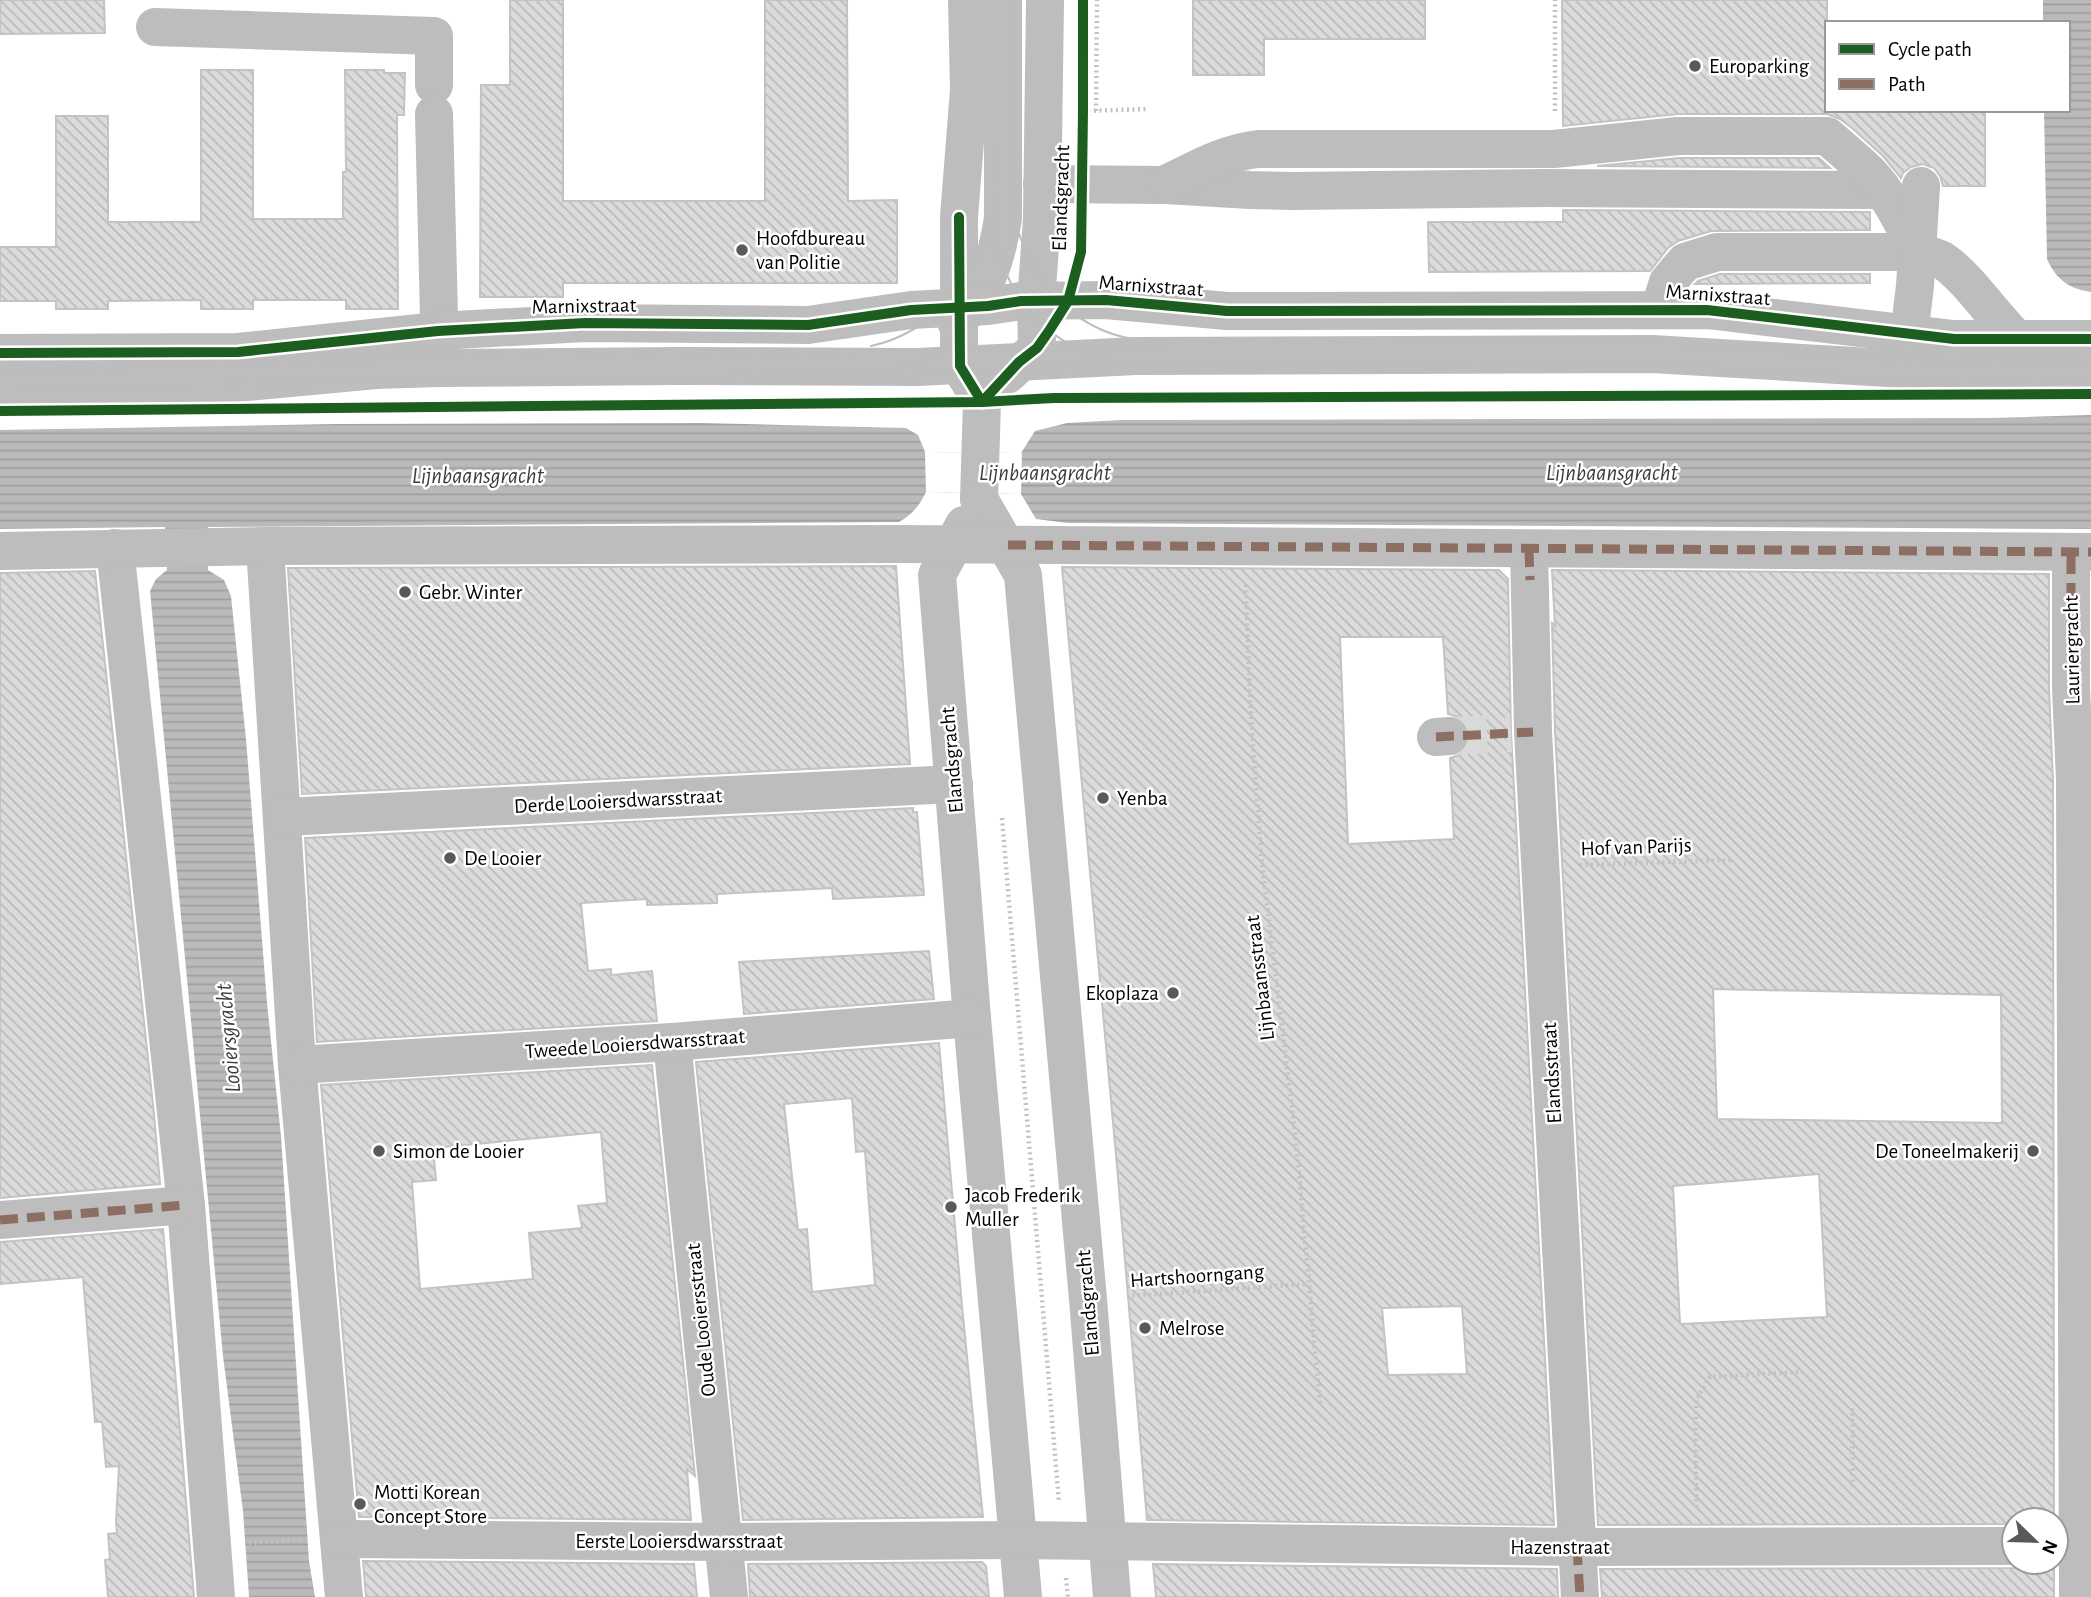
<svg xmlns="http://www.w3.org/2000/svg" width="2091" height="1597" viewBox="0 0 2091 1597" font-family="'Alegreya Sans',sans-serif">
	<defs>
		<pattern id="water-rules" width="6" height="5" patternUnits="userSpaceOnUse" patternTransform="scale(1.75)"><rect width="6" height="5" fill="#bababa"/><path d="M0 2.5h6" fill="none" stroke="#9e9e9e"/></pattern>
		<pattern id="building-back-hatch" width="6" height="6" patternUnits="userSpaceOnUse" patternTransform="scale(1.75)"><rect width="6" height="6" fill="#dbdbdb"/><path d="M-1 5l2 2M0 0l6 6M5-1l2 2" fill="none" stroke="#bababa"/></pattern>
	</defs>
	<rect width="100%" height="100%" fill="#fff"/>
	<!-- water -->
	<g fill="url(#water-rules)">
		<path d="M2043 0H2091V292C2069 289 2056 279 2047 259L2044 110H2068V23H2043Z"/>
		<path d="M2091 415V529L1068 523 1036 519 1021 494 926 492C919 506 913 514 899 522L208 527V570L224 580 231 596 246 739 267 1003 281 1136 309 1561 315 1597H249L243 1511 223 1356 150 591 156 579 167 570 165 527 0 529V430L337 424 702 423 906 428 918 435 925 452 1021 453 1035 431 1067 423 1121 420 1991 418Z"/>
	</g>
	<!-- pier -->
	<path fill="#fff" d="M925 452 1022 453 1021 494 926 492Z"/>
	<!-- building -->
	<g fill="url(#building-back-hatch)" stroke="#c3c3c3" stroke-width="2" fill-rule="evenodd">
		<path d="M0 0H104L105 33 0 34Z"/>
		<path d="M510 0H563V201H765V0H847L848 201 897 200V283H563V297H480L481 85H510Z"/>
		<path d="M1193 0H1425V39H1264V75H1193Z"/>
		<path d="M1562 0H1827V110H1985V186H1943L1940 176 1934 168 1923 164 1911 167 1903 173 1901 178 1883 156 1852 128 1840 119 1827 114H1678L1563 126Z"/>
		<path d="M201 70H253V219H343V172H346L345 70H384V73H405L404 115H397L398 309H346V300H253V309H201V300L108 301V309H56V301H0V247H56V116H108V222H201Z"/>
		<path d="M1679 158H1819L1830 168 1597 166Z"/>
		<path d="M1563 210 1870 212V230L1711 231 1678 241 1668 248 1650 271 1429 272 1428 222H1563Z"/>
		<path d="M1720 274H1870V283L1695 284 1698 281Z"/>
		<path d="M896 566 910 764 302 794 288 568Z"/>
		<path d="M1062 567 1499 570 1508 579 1511 733 1554 1525 1147 1520 1117 1166ZM1340 637H1443L1448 714 1459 717 1467 723 1471 735 1468 746 1462 754 1450 758 1454 839 1348 844ZM1462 1306 1467 1374 1388 1375 1382 1308Z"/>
		<path d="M1552 570 2049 574V688L2053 781 2054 1520H2014V1524L1598 1525 1555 731 1552 623 1555 626ZM1713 989 2001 995 2002 1123 1717 1119ZM1819 1174 1827 1317 1680 1324 1673 1186Z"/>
		<path d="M95 571 154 1114 160 1184 0 1198V573Z"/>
		<path d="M913 808V812H917L924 895 833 899 832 888 717 894V903L647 905V899L581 903 588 971 611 969V975L652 971 657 1021 317 1042 305 838Z"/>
		<path d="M929 951 934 999 744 1014 739 962Z"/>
		<path d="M939 1043 962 1306 983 1517 743 1520 696 1062ZM852 1098 856 1152 865 1151 875 1285 812 1292 807 1229 798 1230 784 1104Z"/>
		<path d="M652 1065 695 1476 687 1469 691 1520 359 1517 321 1085ZM601 1132 607 1203 578 1206 582 1228 529 1233 533 1279 420 1289 412 1182 436 1180 433 1148Z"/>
		<path d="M163 1229 194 1597H108L105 1560 110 1559 108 1534 117 1533 116 1522 119 1466 106 1467 102 1422H95L83 1277 0 1284V1242Z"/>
		<path d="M363 1561 694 1564 697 1597H366Z"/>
		<path d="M982 1562 986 1566 989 1597H750L748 1564Z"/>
		<path d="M2028 1562H2054V1597H1602L1600 1569 2014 1568 2024 1565Z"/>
		<path d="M1153 1564 1557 1569 1558 1597H1156Z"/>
	</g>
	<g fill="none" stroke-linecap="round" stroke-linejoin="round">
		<!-- minor-tunnel -->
		<path stroke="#d9d9d9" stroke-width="38" stroke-dasharray="38 19" stroke-linecap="butt" d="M1449 736 1511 733"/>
		<!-- path -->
		<g stroke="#c2c2c2" stroke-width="4.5" stroke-dasharray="2 3.5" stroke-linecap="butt">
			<path d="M1083 111 1149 109"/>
			<path d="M1096 111 1097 0"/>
			<path d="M1555 111V0"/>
			<path d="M1246 585 1250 697 1261 855 1296 1141 1320 1405"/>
			<path d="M1002 818 1059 1503"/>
			<path d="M1580 865 1731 860"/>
			<path d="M1127 1296 1308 1284"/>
			<path d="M1852 1408 1853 1490"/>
			<path d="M1696 1507V1400L1710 1377 1798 1372"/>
			<path d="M249 1543 300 1540"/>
			<path d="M1066 1578 1068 1597"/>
		</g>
		<!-- minor -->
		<g stroke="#bdbdbd" stroke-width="38">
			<path d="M967 0 969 90 959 217V349L960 366 982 402 979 499"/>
			<path d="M155 27 434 36V85"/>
			<path d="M434 114 440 357"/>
			<path d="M1042 184 1166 185 1250 190 1292 191 1545 188 1882 190"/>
			<path d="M1166 184C1197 169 1224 153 1258 149H1554L1678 136H1827C1841 148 1855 160 1868 172 1890 195 1904 223 1916 252"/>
			<path d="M1659 310 1668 282 1685 262 1717 252H1916C1924 254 1934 256 1942 260 1970 279 1992 316 2018 340"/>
			<path d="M956 322C986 295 997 257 1003 218V0"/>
			<path d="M0 353 238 352 438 331 585 323 808 325 911 310 988 306 1021 301 1106 300 1227 311 1707 310 1954 339H2091"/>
			<path d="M1906 360 1915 286 1921 186"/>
			<path d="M1007 375 1037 348 1036 302 1042 219 1045 0"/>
			<path d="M0 385 225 384 376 370 439 368 676 366 917 367 1136 356 1652 354 1905 369 2091 368"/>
			<path d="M979 499 1023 575 1088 1299 1112 1597"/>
			<path d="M964 525 937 575 972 1018 1023 1597"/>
			<path d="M265 546 297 1065 344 1597"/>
			<path d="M115 548 186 1205 216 1597"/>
			<path d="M1529 549 1533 732 1580 1597"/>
			<path d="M0 551 265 546 893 544 2091 552"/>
			<path d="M2071 552V688L2075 780 2078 1597"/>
			<path d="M1436 737 1449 736"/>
			<path d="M283 817 954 784"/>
			<path d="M672 1042 729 1597"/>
			<path d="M297 1065 672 1042 972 1018"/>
			<path d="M0 1220 186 1205"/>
			<path d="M339 1539 724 1542 1018 1540 1577 1547 2014 1546"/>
		</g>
		<!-- tram -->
		<g stroke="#bdbdbd" stroke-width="2">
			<path d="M994 0C994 48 994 96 994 144 995 177 992 212 998 245 1010 307 1056 347 1115 363"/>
			<path d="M1016 223C1031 281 1073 329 1133 339"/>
			<path d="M871 346C931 333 978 280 990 221"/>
			<path d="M897 369C965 352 1005 302 1011 232L1012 0"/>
			<path d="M0 371 440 357 921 350 1168 343 1653 342 1721 345 1894 360 2091 359"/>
			<path d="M0 390 440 380 917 375 1063 368 1650 365C1726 368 1802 376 1878 379 1949 382 2020 379 2091 378"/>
		</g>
		<!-- quiet -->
		<g stroke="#8d6e63" stroke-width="9" stroke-dasharray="18 9" stroke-linecap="butt">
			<path d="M1008 545 2091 552"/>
			<path d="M1529 549 1530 580"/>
			<path d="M2071 601V552"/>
			<path d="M1436 737 1533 732"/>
			<path d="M0 1220 186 1205"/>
			<path d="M1577 1547 1580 1597"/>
		</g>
		<!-- cycleway casing -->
		<g stroke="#fff" stroke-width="15">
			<g id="cycleway">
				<path d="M959 217 960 366 982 402"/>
				<path d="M0 353 238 352 438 331 585 323 808 325 911 310 988 306 1021 301 1106 300 1227 311 1707 310 1954 339H2091"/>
				<path d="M982 402 1019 362 1037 348 1049 331 1068 301 1081 252 1083 111V0"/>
				<path d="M0 411 982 402 1054 398 2091 394"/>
			</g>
		</g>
		<!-- cycleway -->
		<use href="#cycleway" stroke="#1b5e20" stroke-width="10"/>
	</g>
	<!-- markers -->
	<g fill="#595959" stroke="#fff" stroke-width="2.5">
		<circle cx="1695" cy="66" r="7"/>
		<circle cx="742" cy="250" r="7"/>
		<circle cx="405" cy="592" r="7"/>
		<circle cx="1103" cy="798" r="7"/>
		<circle cx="450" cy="858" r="7"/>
		<circle cx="1173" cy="993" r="7"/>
		<circle cx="379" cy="1151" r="7"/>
		<circle cx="2033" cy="1151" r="7"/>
		<circle cx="951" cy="1207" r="7"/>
		<circle cx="1145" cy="1328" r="7"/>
		<circle cx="360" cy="1504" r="7"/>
	</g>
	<g text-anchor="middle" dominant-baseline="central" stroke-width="5" stroke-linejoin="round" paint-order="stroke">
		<!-- poi labels -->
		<g font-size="21" fill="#000" stroke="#fff" text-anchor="start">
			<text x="1709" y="66">Europarking</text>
			<text x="756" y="238">Hoofdbureau<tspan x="756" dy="24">van Politie</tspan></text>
			<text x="419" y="592">Gebr. Winter</text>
			<text x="1117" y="798">Yenba</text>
			<text x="464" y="858">De Looier</text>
			<text x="1159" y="993" text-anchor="end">Ekoplaza</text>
			<text x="393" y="1151">Simon de Looier</text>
			<text x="2019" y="1151" text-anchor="end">De Toneelmakerij</text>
			<text x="965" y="1195">Jacob Frederik<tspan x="965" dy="24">Muller</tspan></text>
			<text x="1159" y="1328">Melrose</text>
			<text x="374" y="1492">Motti Korean<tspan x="374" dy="24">Concept Store</tspan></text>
		</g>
		<!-- street labels -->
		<g font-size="21" fill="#000" stroke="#fff">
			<text transform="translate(1061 198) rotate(-88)">Elandsgracht</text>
			<text transform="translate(1151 286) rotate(4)">Marnixstraat</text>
			<text transform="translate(1718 295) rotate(4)">Marnixstraat</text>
			<text transform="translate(584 306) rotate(-1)">Marnixstraat</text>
			<text transform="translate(2072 650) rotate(-91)">Lauriergracht</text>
			<text transform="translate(952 760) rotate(-95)">Elandsgracht</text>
			<text transform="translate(618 801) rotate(-3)">Derde Looiersdwarsstraat</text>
			<text transform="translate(1636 847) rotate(-2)">Hof van Parijs</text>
			<text transform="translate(1260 978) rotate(-97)">Lijnbaansstraat</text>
			<text transform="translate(635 1044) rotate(-4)">Tweede Looiersdwarsstraat</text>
			<text transform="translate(1552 1073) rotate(-93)">Elandsstraat</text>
			<text transform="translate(1197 1276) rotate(-4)">Hartshoorngang</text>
			<text transform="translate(1088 1303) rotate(-95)">Elandsgracht</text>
			<text transform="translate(701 1320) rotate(-96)">Oude Looiersstraat</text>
			<text x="679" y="1541">Eerste Looiersdwarsstraat</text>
			<text x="1560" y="1547">Hazenstraat</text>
		</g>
		<!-- water labels -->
		<g font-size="23" font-style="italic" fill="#3d3d3d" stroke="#fff">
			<text x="1045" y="473">Lijnbaansgracht</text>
			<text x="1612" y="473">Lijnbaansgracht</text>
			<text x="478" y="476">Lijnbaansgracht</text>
			<text transform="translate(229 1038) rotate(-95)">Looiersgracht</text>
		</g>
	</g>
	<!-- legend -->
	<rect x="1825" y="21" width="245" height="91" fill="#ffffff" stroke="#999999" stroke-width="2"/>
	<rect x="1839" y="44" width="35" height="10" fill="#1b5e20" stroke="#999999" stroke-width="2"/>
	<text x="1888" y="56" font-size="21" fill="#000000">Cycle path</text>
	<rect x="1839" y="79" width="35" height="10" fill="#8d6e63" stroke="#999999" stroke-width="2"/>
	<text x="1888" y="91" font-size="21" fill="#000000">Path</text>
	<!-- north arrow -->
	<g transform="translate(2035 1541) rotate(113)"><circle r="33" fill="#ffffff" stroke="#999999" stroke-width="2"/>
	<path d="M0-5L12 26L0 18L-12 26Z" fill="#595959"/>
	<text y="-10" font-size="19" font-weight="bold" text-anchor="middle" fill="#000000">N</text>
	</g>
</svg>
